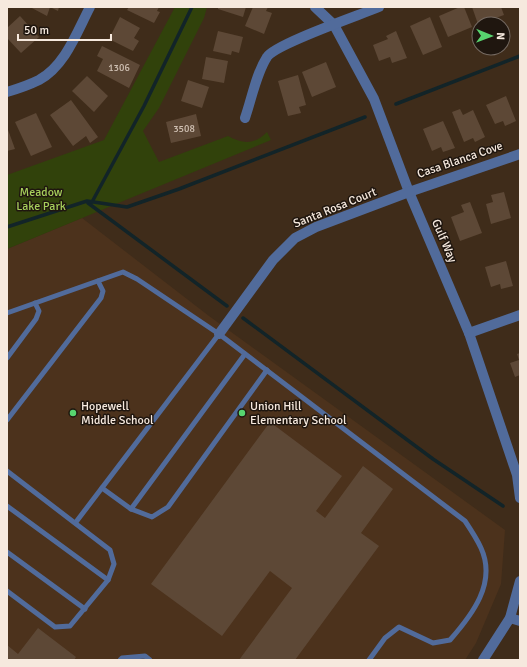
<svg xmlns="http://www.w3.org/2000/svg" width="527" height="667" viewBox="0 0 527 667" font-family="Signika,sans-serif">
	<rect width="100%" height="100%" fill="#3f2c1a"/>
	<!-- built -->
	<path fill="#4c321c" d="M82 218 209 316 505 530 501 584 476 643 465 660H7V249Z"/>
	<!-- green -->
	<path fill="#31420b" d="M175 7H207L204 18 159 108 143 131 159 162 228 136C242 144 255 145 267 132L271 140 7 249V175L104 140Z"/>
	<g fill="none" stroke-linecap="round" stroke-linejoin="round">
		<!-- stream -->
		<g stroke="#122428" stroke-width="3.5">
			<path d="M396 104 520 56"/>
			<path d="M92 202 144 106 192 7"/>
			<path d="M88 203 227 306"/>
			<path d="M7 227 87 201 127 207 179 189 365 117"/>
			<path d="M243 318 433 459 503 506"/>
		</g>
	</g>
	<!-- building -->
	<g fill="#5d4836">
		<path d="M30 7H59L58 11 50 7 47 16Z"/>
		<path d="M129 7H159L157 11 160 12 154 23 127 10Z"/>
		<path d="M218 7H246L243 17 218 9Z"/>
		<path d="M253 7H268L266 11 272 13 264 34 245 26Z"/>
		<path d="M460 7H464L472 27 448 37 439 16Z"/>
		<path d="M472 7H501L504 15 478 24Z"/>
		<path d="M20 16 39 37 21 53 7 38V28Z"/>
		<path d="M120 17 140 28 134 38 139 41 133 51 109 39Z"/>
		<path d="M430 17 442 47 423 55 410 26Z"/>
		<path d="M218 31 243 37 239 53 232 51 231 55 213 51Z"/>
		<path d="M396 31 407 58 392 63 390 57 379 61 373 45 388 39 386 36Z"/>
		<path d="M102 46 140 65 129 88 97 71 103 59 97 56Z"/>
		<path d="M206 57 228 61 224 83 202 79Z"/>
		<path d="M326 62 336 87 312 97 302 72Z"/>
		<path d="M298 75 306 105 299 107 301 113 288 116 278 81Z"/>
		<path d="M87 76 108 96 94 112 72 91Z"/>
		<path d="M188 80 209 87 202 108 181 101Z"/>
		<path d="M506 96 516 121 505 126 503 121 495 124 486 105Z"/>
		<path d="M71 100 98 137 90 143 86 136 73 146 50 115Z"/>
		<path d="M460 109 463 115 473 110 485 137 475 142 473 138 464 142 452 112Z"/>
		<path d="M36 113 52 147 31 156 15 122Z"/>
		<path d="M196 114 201 136 171 143 166 122Z"/>
		<path d="M443 121 455 148 443 152 441 147 432 151 423 129Z"/>
		<path d="M7 127 15 149 7 151Z"/>
		<path d="M504 192 511 218 491 224 486 204 493 202 491 195Z"/>
		<path d="M470 202 482 233 460 241 451 217 464 212 461 205Z"/>
		<path d="M506 261 513 286 501 289 500 284 491 287 485 267Z"/>
		<path d="M520 353V375L515 377 510 363 519 360 517 354Z"/>
		<path d="M270 422 342 476 316 511 325 518 363 466 393 489 361 533 379 546 295 660H239L292 588 270 571 222 636 151 584Z"/>
		<path d="M38 628 76 657 74 660H7V645L18 654Z"/>
	</g>
	<g fill="none" stroke-linecap="round" stroke-linejoin="round">
		<!-- lane -->
		<g stroke="#516b9b" stroke-width="5">
			<path d="M7 313 123 272 137 279 219 334 465 521C471 530 477 539 481 548 497 583 472 615 450 640L433 643 399 627 385 638 369 660"/>
			<path d="M245 354 131 509 152 517 168 507 267 370"/>
			<path d="M7 358 36 319 39 311 35 303"/>
			<path d="M7 420 101 298 103 291 98 281"/>
			<path d="M7 471 110 550 114 564 108 580 70 626 55 627 7 591"/>
			<path d="M102 488 131 509"/>
			<path d="M7 506 108 580"/>
			<path d="M76 522 219 334"/>
			<path d="M7 552 85 609"/>
			<path d="M120 660 122 658 145 656 150 660"/>
		</g>
		<!-- street -->
		<g stroke="#516b9b" stroke-width="10">
			<path d="M315 7 334 25 374 99 409 192 469 333 517 475 520 498"/>
			<path d="M7 92C17 89 29 85 39 80 65 66 77 32 90 7"/>
			<path d="M245 118C252 98 256 74 267 57 275 44 360 15 379 7"/>
			<path d="M469 333 520 315"/>
			<path d="M219 334 273 260 295 238 316 227 409 192 520 154"/>
			<path d="M510 618 520 621"/>
			<path d="M483 660 510 618 520 581"/>
		</g>
	</g>
	<!-- markers -->
	<g fill="#58d56f" stroke="#1f160f" stroke-width="1.5">
		<circle cx="73" cy="413" r="4"/>
		<circle cx="242" cy="413" r="4"/>
	</g>
	<g text-anchor="middle" dominant-baseline="central" stroke-width="3" stroke-linejoin="round" paint-order="stroke">
		<!-- number labels -->
		<g font-size="10" fill="#d0c1b4">
			<text x="119" y="68">1306</text>
			<text x="184" y="129">3508</text>
		</g>
		<!-- street labels -->
		<g font-size="12" fill="#f6e9de" stroke="#1f160f">
			<text transform="translate(460 160) rotate(-19)">Casa Blanca Cove</text>
			<text transform="translate(335 208) rotate(-22)">Santa Rosa Court</text>
			<text transform="translate(444 241) rotate(67)">Gulf Way</text>
		</g>
		<!-- park labels -->
		<g font-size="12" fill="#a6cf5b" stroke="#1f160f">
			<text x="41" y="192">Meadow<tspan x="41" dy="14">Lake Park</tspan></text>
		</g>
		<!-- poi labels -->
		<g font-size="12" fill="#f6e9de" stroke="#1f160f" text-anchor="start">
			<text x="81" y="406">Hopewell<tspan x="81" dy="14">Middle School</tspan></text>
			<text x="250" y="406">Union Hill<tspan x="250" dy="14">Elementary School</tspan></text>
		</g>
	</g>
	<!-- border -->
	<rect width="527" height="667" fill="none" stroke="#f6e9de" stroke-width="16"/>
	<!-- north arrow -->
	<g transform="translate(491 36) rotate(91)"><circle r="19" fill="#1f160f" stroke="#756a62"/>
	<path d="M0-3L7 15L0 10L-7 15Z" fill="#58d56f"/>
	<text y="-6" font-size="11" font-weight="bold" text-anchor="middle" fill="#f6e9de">N</text>
	</g>
	<!-- scale -->
	<path d="M18 34v6h93v-6" fill="none" stroke="#f6e9de" stroke-width="2"/>
	<text x="24" y="34" font-size="12" fill="#f6e9de" stroke="#1f160f" stroke-width="3" paint-order="stroke">50 m</text>
</svg>
